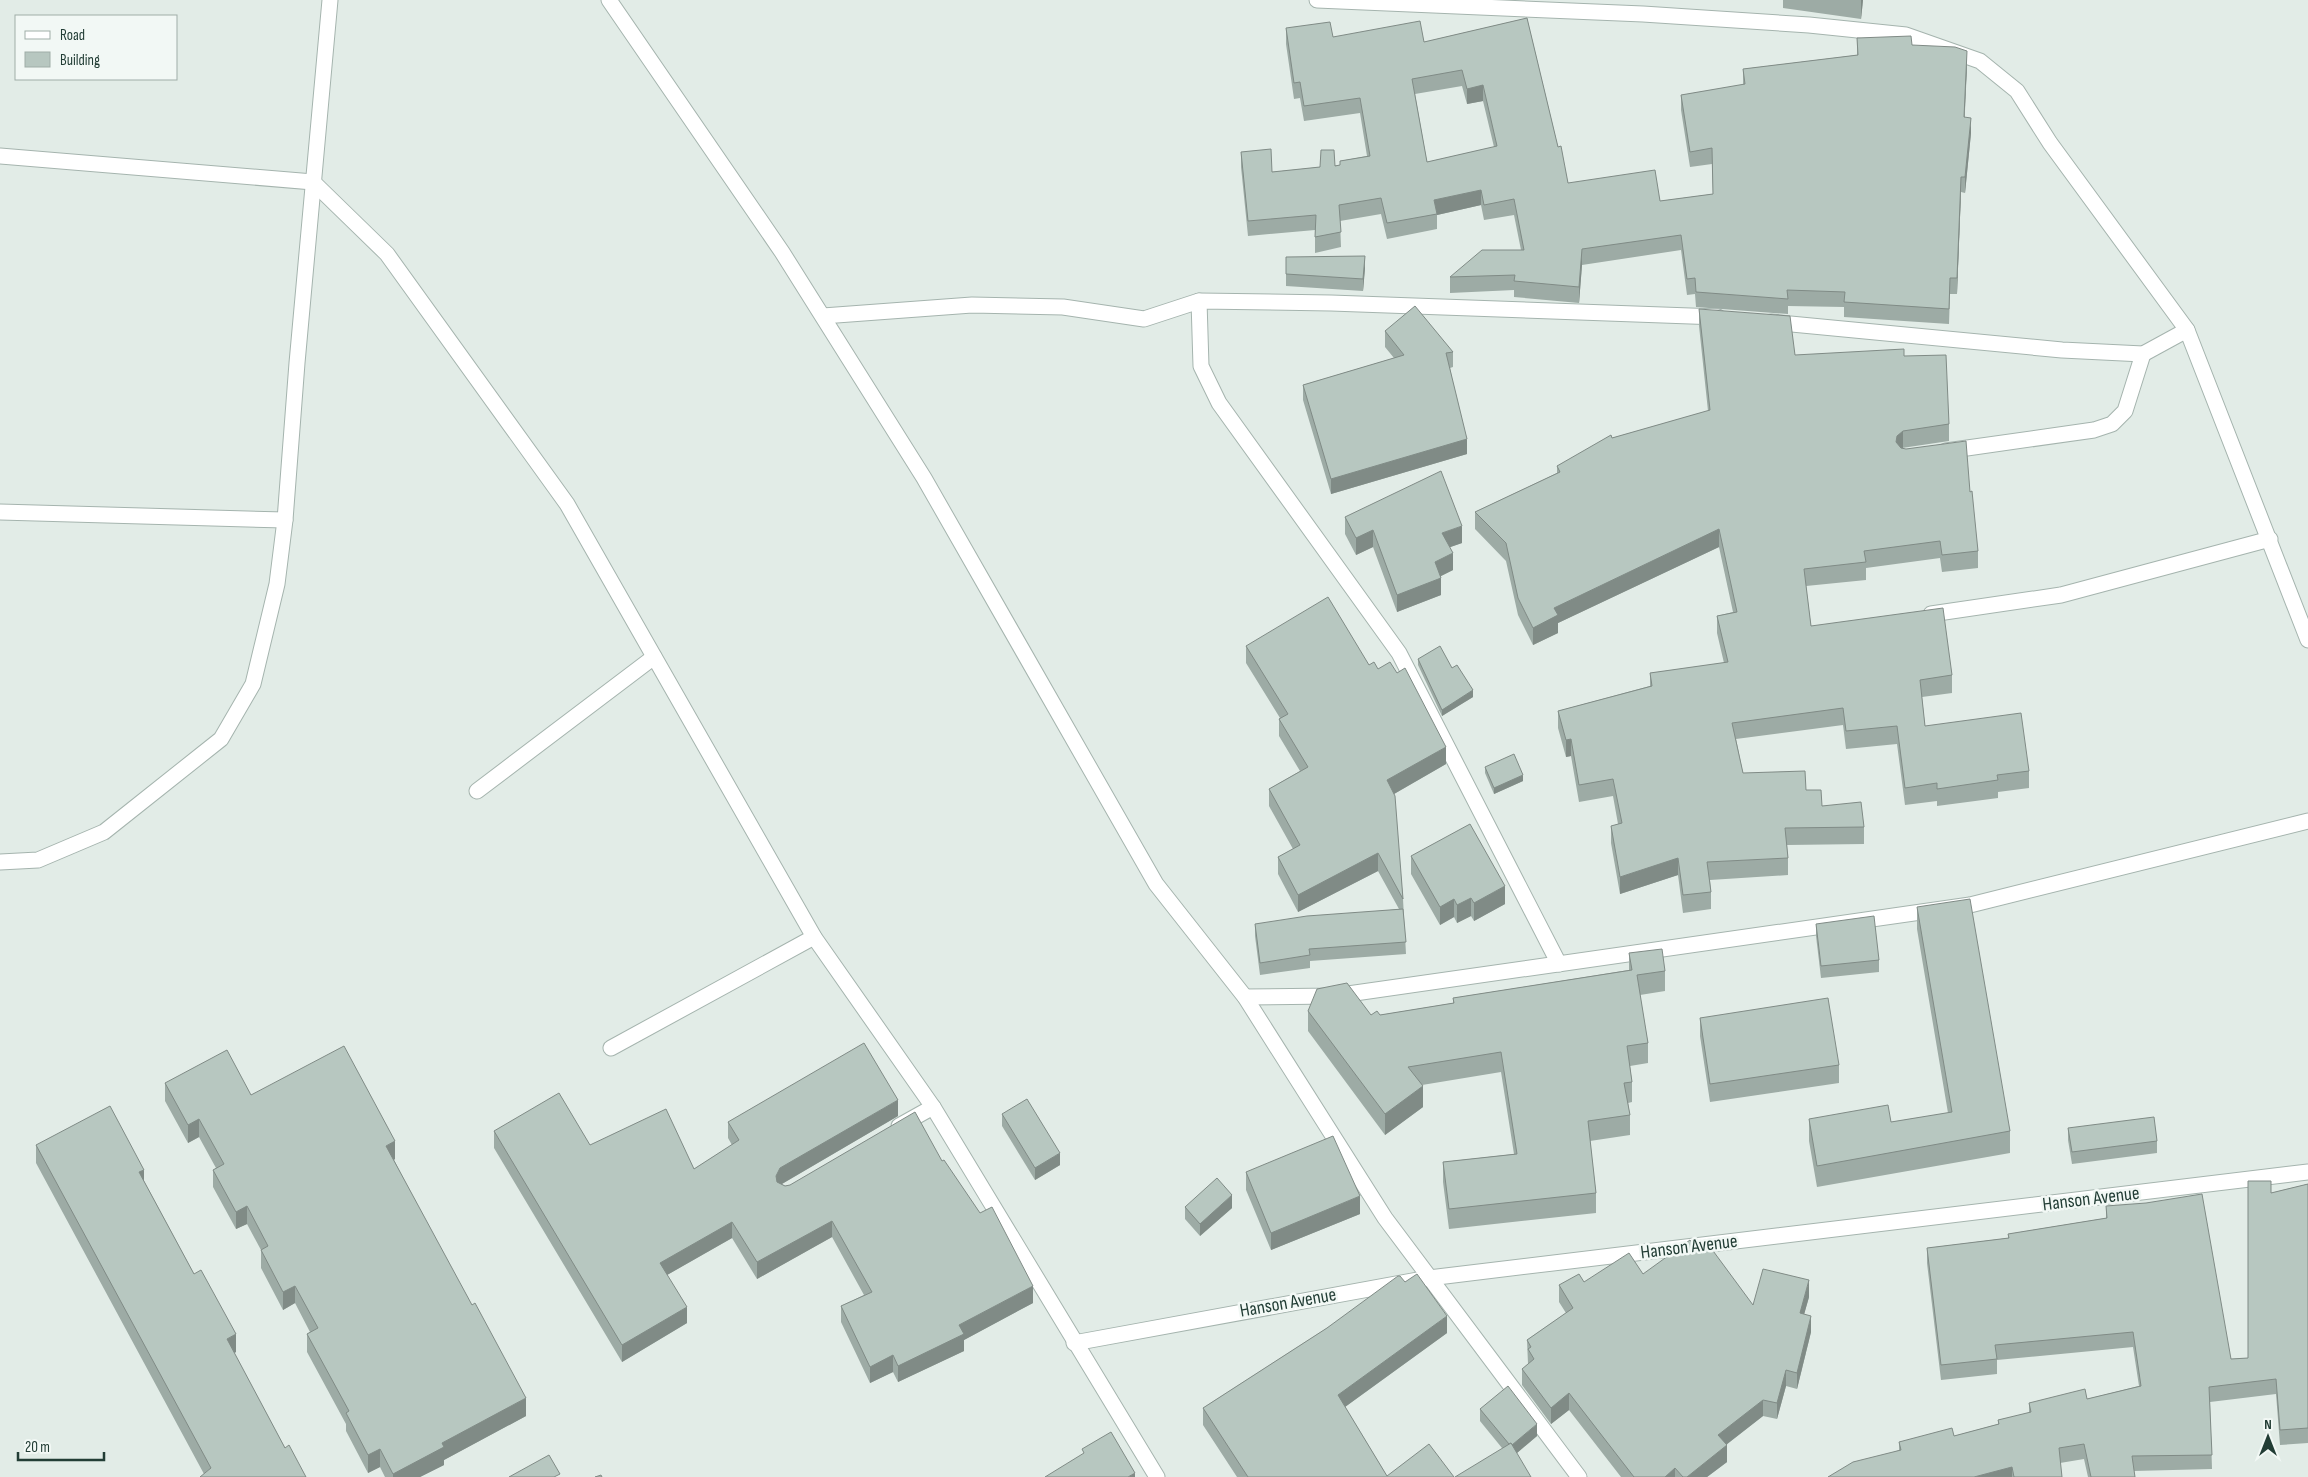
<svg xmlns="http://www.w3.org/2000/svg" width="2308" height="1477" viewBox="0 0 2308 1477" font-family="'Sofia Sans Condensed',sans-serif">
	<rect width="100%" height="100%" fill="#e2ece7"/>
	<g fill="none" stroke-linecap="round" stroke-linejoin="round">
		<!-- minor casing -->
		<g stroke="#a5b4ae" stroke-width="17">
			<g id="minor">
				<path d="M609 0 782 252 924 478 1156 884 1245 997 1385 1218 1579 1477"/>
				<path d="M1317 0 1643 14 1809 25 1906 35 1980 61 2017 91 2050 143 2187 330 2308 640"/>
				<path d="M0 156 313 182 387 254 567 504 814 937 933 1107 1157 1477"/>
				<path d="M1199 301 1201 366 1219 403 1399 653 1559 964"/>
				<path d="M823 316 972 305 1063 307 1144 319 1199 301 1331 303 1718 317"/>
				<path d="M1771 322 2062 350 2143 354 2187 330"/>
				<path d="M1946 451 2094 430 2112 424 2125 411 2143 354"/>
				<path d="M0 512 285 520"/>
				<path d="M1931 614 2061 595 2270 539"/>
				<path d="M477 791 654 657"/>
				<path d="M0 862 38 860 104 832 221 739 253 684 277 584 285 520 297 363 330 0"/>
				<path d="M1245 997 1334 996 1970 905 2308 821"/>
				<path d="M611 1048 814 937"/>
				<path d="M899 1126 933 1107"/>
				<path d="M1074 1343 1429 1278 2308 1172"/>
			</g>
		</g>
		<!-- minor -->
		<use href="#minor" stroke="#fff" stroke-width="15"/>
	</g>
	<!-- wall -->
	<g fill="#9daba5" fill-rule="evenodd">
		<path d="M1783 0H1863L1861 19 1783 8Z"/>
		<path d="M1527 18 1558 147 1568 183 1660 201 1713 194 1712 164 1690 167 1681 110V95L1743 85V69L1857 55V38L1912 45 1967 66 1964 117 1971 133 1965 193 1961 192 1957 294H1950L1949 324 1844 317V307L1788 306V314L1696 307 1695 294 1687 295 1681 250 1582 265 1579 303 1514 297V290L1450 293V277L1521 250 1514 215 1484 220 1481 205 1437 215V229L1387 239 1381 214 1340 221 1341 247 1315 253V230L1248 236 1241 167V152L1272 172 1340 165V161L1367 156 1360 113 1304 121 1300 98 1294 99 1286 44V28L1333 37 1424 42ZM1462 86 1467 104 1483 101 1494 147 1427 162 1415 94Z"/>
		<path d="M1286 257 1365 268 1363 291 1286 286Z"/>
		<path d="M1699 309 1795 355 1904 356 1949 424V441L1902 448 1970 492 1978 551V568L1942 572 1940 558 1866 568V580L1806 586 1811 626 1952 675V693L1922 697 1925 726 2029 771V788L1998 792V798L1937 806V801L1905 805 1897 744 1846 749 1843 725 1736 739 1743 773 1806 790 1822 806 1864 827V844L1787 845 1788 858V875L1710 880 1711 892V909L1683 913 1678 875 1620 894 1611 843V826L1618 824 1613 796 1579 802 1571 756 1566 757 1558 728V711L1650 686V673L1724 663 1717 633V616L1733 612 1719 547 1558 623V633L1533 645 1518 615 1506 561 1475 529V512L1557 473V466L1612 438 1708 411 1699 326Z"/>
		<path d="M1385 331 1453 352V367L1450 368 1467 454 1331 494 1303 400V385L1394 358 1385 347Z"/>
		<path d="M1345 517 1462 543 1450 547 1453 570 1441 576V595L1397 612 1373 547 1356 555 1345 534Z"/>
		<path d="M1246 646 1369 665 1378 669 1446 764 1394 794 1403 899 1406 954 1310 961V968L1260 975 1255 936V924L1399 909 1378 871 1298 912 1278 874V857L1293 849 1269 806V789L1300 771 1279 736V719L1280 718 1246 663Z"/>
		<path d="M1418 659 1452 668 1473 697 1442 716 1418 665Z"/>
		<path d="M1485 767 1523 781 1494 794 1485 773Z"/>
		<path d="M1411 856 1505 904 1474 921 1471 916 1457 923 1454 917 1440 925 1411 874Z"/>
		<path d="M1917 907 2010 1131V1153L1817 1187 1809 1141V1119L1891 1122 1948 1113 1917 929Z"/>
		<path d="M1816 924 1879 960V972L1821 978 1816 936Z"/>
		<path d="M1629 953 1665 971V991L1640 995 1648 1043V1063L1630 1066 1632 1082V1102L1628 1103 1630 1115V1135L1590 1141 1596 1193V1213L1449 1229 1443 1182V1162L1514 1154 1501 1072 1422 1085 1423 1107 1385 1135 1308 1031V1011L1371 1015H1380L1453 1003V998L1629 970Z"/>
		<path d="M1700 1018 1839 1065V1083L1710 1102 1700 1036Z"/>
		<path d="M165 1083 251 1095 395 1159 394 1160 526 1416 444 1460V1465L420 1477H385L380 1467 368 1473 346 1431V1424L307 1352V1334L310 1332 295 1303 283 1310 261 1268V1250L247 1224 236 1229 213 1187V1170L216 1168 199 1137 188 1143 165 1101Z"/>
		<path d="M1002 1114 1060 1165 1035 1180 1002 1126Z"/>
		<path d="M898 1116 782 1184 785 1186 942 1161 1033 1303 964 1340V1351L898 1382 893 1372 870 1383 841 1322V1306L864 1295 832 1237 757 1279 732 1238 667 1275 687 1323 622 1362 494 1148V1131L590 1145 694 1169 732 1145 728 1138V1122Z"/>
		<path d="M2068 1128 2157 1141V1153L2072 1164 2068 1140Z"/>
		<path d="M36 1145 144 1181 236 1352 234 1353 285 1448 306 1477 204 1474 36 1163Z"/>
		<path d="M1246 1172 1360 1214 1271 1250 1246 1190Z"/>
		<path d="M2308 1184V1443L2280 1445 2276 1394 2210 1402 2212 1469 2134 1471 2135 1477H2088L2084 1459 2060 1463 2062 1477H1828L1899 1450V1442L1954 1436 1998 1424V1420L2029 1413V1403L2087 1399 2139 1386 2133 1347 1997 1360V1374L1941 1380 1927 1263V1248L2008 1238V1234L2106 1218V1206L2231 1359 2248 1358 2271 1193Z"/>
		<path d="M1185 1207 1232 1208 1200 1236 1185 1219Z"/>
		<path d="M1698 1251 1753 1305 1809 1297 1804 1314 1811 1332 1797 1389 1786 1386 1777 1419 1763 1416 1726 1445 1727 1462 1707 1477H1621L1569 1410 1551 1424 1522 1385V1369L1528 1364 1527 1340 1566 1313 1559 1302V1285L1584 1282 1643 1274Z"/>
		<path d="M1405 1282 1447 1333 1345 1407 1387 1476 1454 1477H1237L1203 1425V1408L1327 1328Z"/>
		<path d="M1480 1409 1537 1436 1517 1453 1502 1448 1480 1421Z"/>
	</g>
	<!-- shaded-wall -->
	<g fill="#808b86">
		<path d="M1861 0H1863L1861 19Z"/>
		<path d="M1967 51V66L1964 132V117Z"/>
		<path d="M1483 85V101L1467 104V89Z"/>
		<path d="M1971 118V133L1965 193V177Z"/>
		<path d="M1961 177V192L1957 294V278Z"/>
		<path d="M1481 190V205L1437 215 1434 200Z"/>
		<path d="M1582 249V265L1579 303V287Z"/>
		<path d="M1365 256V268L1363 291V279Z"/>
		<path d="M1903 431V448L1897 453 1896 442 1897 436Z"/>
		<path d="M1467 439V454L1331 494V479Z"/>
		<path d="M1462 526V543L1442 550V533Z"/>
		<path d="M1719 529V547L1558 623V633L1533 645V628L1554 608Z"/>
		<path d="M1373 530V547L1356 555V538Z"/>
		<path d="M1453 553V570L1435 579V562Z"/>
		<path d="M1441 578V595L1397 612V595Z"/>
		<path d="M1473 690V697L1442 716V710Z"/>
		<path d="M1571 739V756L1566 757V740Z"/>
		<path d="M1446 747V764L1387 798V780Z"/>
		<path d="M1523 775V781L1494 794V788Z"/>
		<path d="M1378 853V871L1298 912V895Z"/>
		<path d="M1678 858V875L1620 894V877Z"/>
		<path d="M1505 886V904L1474 921V903Z"/>
		<path d="M1471 898V916L1457 923V905Z"/>
		<path d="M1454 899V917L1440 925V907Z"/>
		<path d="M1423 1086V1107L1385 1135V1114Z"/>
		<path d="M898 1100V1116L780 1185 776 1193V1176L780 1168Z"/>
		<path d="M199 1119V1137L188 1143V1125Z"/>
		<path d="M395 1141V1159L386 1164V1146Z"/>
		<path d="M1060 1153V1165L1035 1180V1168Z"/>
		<path d="M144 1170V1187L139 1172Z"/>
		<path d="M1232 1195V1208L1200 1236V1224Z"/>
		<path d="M1360 1196V1214L1271 1250V1233Z"/>
		<path d="M247 1206V1224L236 1229V1212Z"/>
		<path d="M832 1221V1237L757 1279V1262Z"/>
		<path d="M732 1222V1238L660 1279V1263Z"/>
		<path d="M1809 1280V1297L1800 1329V1313Z"/>
		<path d="M295 1286V1303L283 1310V1292Z"/>
		<path d="M1033 1286V1303L964 1340V1351L898 1382V1366L959 1325Z"/>
		<path d="M687 1307V1323L622 1362V1345Z"/>
		<path d="M1447 1316V1333L1338 1412V1395Z"/>
		<path d="M1811 1316V1332L1797 1389V1373Z"/>
		<path d="M236 1334V1352L227 1357V1339Z"/>
		<path d="M893 1355V1372L870 1383V1367Z"/>
		<path d="M1786 1370V1386L1777 1419V1403Z"/>
		<path d="M1569 1393V1410L1551 1424V1408Z"/>
		<path d="M526 1398V1416L444 1460V1465L420 1477H393V1474L442 1443Z"/>
		<path d="M1763 1400V1416L1718 1451V1435Z"/>
		<path d="M1537 1424V1436L1511 1458V1446Z"/>
		<path d="M1727 1445V1462L1707 1477H1687Z"/>
		<path d="M380 1449V1467L368 1473V1455Z"/>
		<path d="M2012 1467V1477H1974Z"/>
		<path d="M1675 1468V1477H1665Z"/>
		<path d="M1135 1473V1477H1128Z"/>
	</g>
	<!-- building -->
	<g fill="#b7c7c0" stroke="#808b86" fill-rule="evenodd">
		<path d="M1527 18 1558 147 1561 146 1568 183 1655 170 1660 201 1713 194 1712 148 1690 152 1681 95 1745 84 1743 69 1858 55 1857 38 1911 36 1912 45 1955 47 1967 51 1964 117 1971 118 1965 177H1961L1957 278H1950L1949 309 1844 302 1845 292 1787 290 1788 299 1696 292 1695 278 1687 279 1681 235 1582 249 1579 287 1514 281 1515 275 1450 277 1482 250H1524L1514 199 1484 205 1481 190 1434 200 1437 214 1387 223 1381 198 1339 205 1341 232 1315 237 1316 215 1248 221 1241 152 1271 149 1272 172 1320 167 1321 150H1334L1335 166 1340 165V161L1370 156 1360 98 1304 106 1300 82 1294 83 1286 28 1330 22 1333 37 1420 21 1424 42ZM1462 70 1467 89 1483 85 1497 146 1427 162 1412 79Z"/>
		<path d="M1365 256 1363 279 1286 274V257Z"/>
		<path d="M1415 306 1453 352 1446 353 1467 439 1331 479 1303 385 1404 355 1385 331Z"/>
		<path d="M1699 309 1790 316 1795 355 1904 349V356L1946 355 1949 424 1903 431 1897 436 1896 442 1901 448 1906 449 1966 441 1970 492 1972 491 1978 551 1942 555 1940 541 1864 551 1866 562 1804 569 1811 626 1943 608 1952 675 1920 680 1925 726 2021 713 2029 771 1997 775 1998 780 1937 789V783L1905 788 1897 726 1846 731 1843 708 1732 723 1743 773 1805 771 1806 790H1821L1822 806 1861 802 1864 827 1785 828 1788 858 1707 862 1711 892 1683 895 1678 858 1620 877 1611 826 1622 823 1613 779 1579 785 1571 739 1566 740 1558 711 1652 686 1650 673 1728 662 1717 616 1737 612 1719 529 1554 608 1558 615 1533 628 1518 598 1506 543 1475 512 1560 472 1557 466 1611 435 1612 438 1710 410Z"/>
		<path d="M1441 471 1462 526 1442 533 1453 553 1435 562 1441 578 1397 595 1373 530 1356 538 1345 517Z"/>
		<path d="M1328 597 1369 665 1374 662 1378 669 1390 662 1397 673 1405 668 1446 747 1387 780 1395 796 1403 899 1378 853 1298 895 1278 857 1300 845 1269 789 1308 767 1279 719 1288 714 1246 646Z"/>
		<path d="M1440 646 1452 668 1457 665 1473 690 1442 710 1418 659Z"/>
		<path d="M1514 754 1523 775 1494 788 1485 767Z"/>
		<path d="M1470 824 1505 886 1474 903 1471 898 1457 905 1454 899 1440 907 1411 856Z"/>
		<path d="M1970 899 2010 1131 1817 1166 1809 1119 1888 1105 1891 1122 1952 1112 1917 907Z"/>
		<path d="M1403 909 1406 942 1309 949 1310 955 1260 963 1255 924 1307 916Z"/>
		<path d="M1874 916 1879 960 1821 966 1816 924Z"/>
		<path d="M1662 949 1665 971 1637 975 1648 1043 1627 1046 1632 1082 1624 1083 1630 1115 1588 1121 1596 1193 1449 1209 1443 1162 1517 1154 1501 1052 1408 1067 1423 1086 1385 1114 1308 1011 1317 989 1347 983 1371 1015 1377 1011 1380 1015 1454 1003 1453 998 1632 970 1629 953Z"/>
		<path d="M1828 998 1839 1065 1710 1084 1700 1018Z"/>
		<path d="M864 1043 898 1100 780 1168 776 1176 777 1182 785 1186 790 1185 915 1112 942 1161 944 1160 980 1213 992 1207 1033 1286 959 1325 964 1334 898 1366 893 1355 870 1367 841 1306 872 1292 832 1221 757 1262 732 1222 660 1263 687 1307 622 1345 494 1131 559 1093 590 1145 666 1109 694 1169 739 1140 728 1122Z"/>
		<path d="M344 1046 395 1141 386 1146 472 1305 475 1303 526 1398 442 1443 444 1447 393 1474 380 1449 368 1455 346 1413 349 1411 307 1334 318 1328 295 1286 283 1292 261 1250 268 1246 247 1206 236 1212 213 1170 224 1164 199 1119 188 1125 165 1083 227 1050 251 1095Z"/>
		<path d="M1027 1099 1060 1153 1035 1168 1002 1114Z"/>
		<path d="M110 1106 144 1170 139 1172 194 1274 201 1270 236 1334 227 1339 285 1448 289 1445 306 1477H200L211 1468 36 1145Z"/>
		<path d="M2154 1117 2157 1141 2072 1152 2068 1128Z"/>
		<path d="M1333 1136 1360 1196 1271 1233 1246 1172Z"/>
		<path d="M1217 1178 1232 1195 1200 1224 1185 1207Z"/>
		<path d="M2248 1181H2271V1193L2308 1184V1428L2280 1430 2276 1379 2209 1387 2212 1455 2132 1456 2135 1477H2091L2084 1444 2059 1448 2062 1477H2014L2012 1467 1974 1477H1828L1853 1462 1901 1450 1899 1442 1952 1428 1954 1436 1999 1424 1998 1420 2031 1412 2029 1403 2085 1389 2087 1399 2141 1386 2133 1332 1995 1345 1997 1359 1941 1365 1927 1248 2009 1238 2008 1234 2107 1218 2106 1206 2146 1203 2202 1194 2231 1359 2248 1358Z"/>
		<path d="M1690 1240 1698 1251 1708 1244 1753 1305 1763 1269 1809 1280 1800 1313 1811 1316 1797 1373 1786 1370 1777 1403 1763 1400 1718 1435 1727 1445 1687 1477H1683L1675 1468 1665 1477H1634L1569 1393 1551 1408 1522 1369 1534 1359 1528 1349 1531 1347 1527 1340 1573 1308 1559 1285 1579 1274 1584 1282 1629 1253 1643 1274Z"/>
		<path d="M1417 1274 1447 1316 1338 1395 1387 1476 1429 1444 1454 1477H1248L1203 1408 1327 1328 1398 1276H1400L1405 1282Z"/>
		<path d="M1508 1386 1537 1424 1512 1445 1511 1443 1509 1444 1480 1409Z"/>
		<path d="M1111 1432 1135 1473 1128 1477H1045L1084 1453 1082 1449Z"/>
		<path d="M1511 1443 1531 1477H1455Z"/>
		<path d="M549 1455 560 1474 554 1477H509Z"/>
		<path d="M601 1475 602 1477H595Z"/>
	</g>
	<g text-anchor="middle" dominant-baseline="central" stroke-width="5" stroke-linejoin="round" paint-order="stroke">
		<!-- street labels -->
		<g font-size="19" fill="#223d35" stroke="#f2f8f5">
			<text transform="translate(2091 1199) rotate(-7)">Hanson Avenue</text>
			<text transform="translate(1689 1247) rotate(-7)">Hanson Avenue</text>
			<text transform="translate(1288 1303) rotate(-10)">Hanson Avenue</text>
		</g>
	</g>
	<!-- legend -->
	<rect x="15" y="15" width="162" height="65" fill="#f2f8f5" stroke="#9fada8"/>
	<rect x="25" y="31" width="25" height="8" fill="#ffffff" stroke="#9fada8"/>
	<text x="60" y="40" font-size="15" fill="#223d35">Road</text>
	<rect x="25" y="52" width="25" height="15" fill="#b7c7c0" stroke="#9fada8"/>
	<text x="60" y="65" font-size="15" fill="#223d35">Building</text>
	<!-- north arrow -->
	<g transform="translate(2268 1437)" stroke="#f2f8f5" stroke-width="4" paint-order="stroke">
	<path d="M0-4L9 19L0 12L-9 19Z" fill="#223d35"/>
	<text y="-8" font-size="14" font-weight="bold" text-anchor="middle" fill="#223d35">N</text>
	</g>
	<!-- scale -->
	<path d="M18 1452v8h86v-8" fill="none" stroke="#223d35" stroke-width="2.5"/>
	<text x="25" y="1452" font-size="15" fill="#223d35" stroke="#f2f8f5" stroke-width="4" paint-order="stroke">20 m</text>
</svg>
